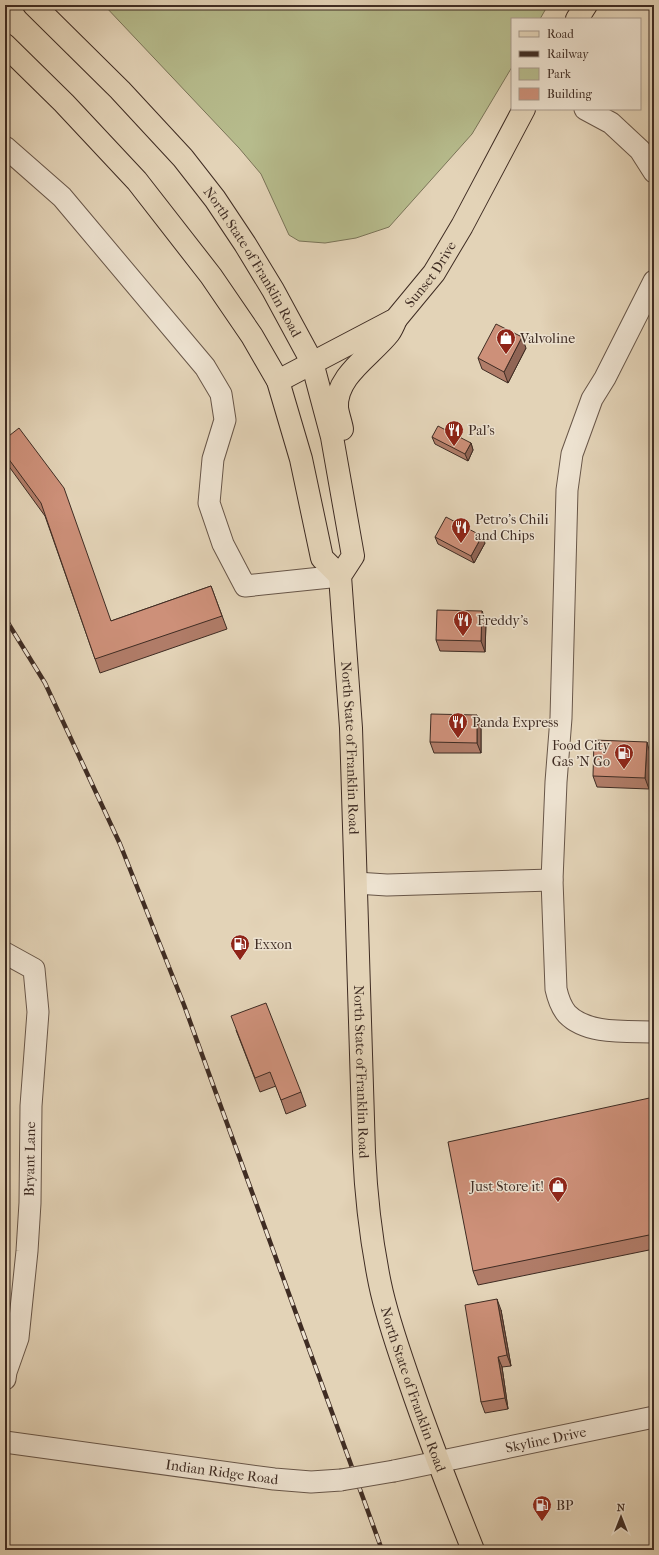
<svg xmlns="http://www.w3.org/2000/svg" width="659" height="1555" viewBox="0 0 659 1555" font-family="'IM FELL French Canon',serif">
	<rect width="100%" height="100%" fill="#e3d3b7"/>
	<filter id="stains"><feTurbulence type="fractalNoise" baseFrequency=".005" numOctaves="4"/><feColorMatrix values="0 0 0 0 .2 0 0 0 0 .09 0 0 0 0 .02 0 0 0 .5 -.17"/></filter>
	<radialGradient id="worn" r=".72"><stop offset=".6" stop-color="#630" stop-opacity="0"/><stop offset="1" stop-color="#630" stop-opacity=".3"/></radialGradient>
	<!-- green -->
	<path fill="#b6bb8c" stroke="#7a7458" d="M104 5H548L540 19H512V67L472 134 389 227 356 238 325 243 299 241 289 235 261 174 239 148Z"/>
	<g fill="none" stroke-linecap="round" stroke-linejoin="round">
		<!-- minor casing -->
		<g stroke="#685648" stroke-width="23">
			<g id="minor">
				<path d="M585 109 611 123 640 150 654 172"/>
				<path d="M5 147 62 197 205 367 221 394 225 420 213 459 209 503 223 544 245 586 340 576"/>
				<path d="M654 281 605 378 592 399 572 454 567 490 561 718 556 782 552 880 556 989C558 998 561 1007 567 1014 587 1035 628 1031 654 1032"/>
				<path d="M356 883 387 885 552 880"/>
				<path d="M5 953 34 969 38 1012 31 1106 30 1203 27 1251 18 1338 6 1372 5 1379"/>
				<path id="s1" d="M5 1442 274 1479 311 1482 341 1480"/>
				<path id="s2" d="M394 1471 654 1417"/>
			</g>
		</g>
		<!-- major casing -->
		<g stroke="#3f2c23" stroke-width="24">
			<g id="major">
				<path d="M577 19 586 5"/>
				<path id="s3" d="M278 381 396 319 434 273 462 226 524 109"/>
			</g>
		</g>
		<!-- highway casing -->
		<g stroke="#3f2c23" stroke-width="24">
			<g id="highway">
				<path id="s4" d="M34 5 120 90 183 158 215 199 245 244 273 290 312 362 332 437 353 556 340 576 351 728 364 1152C366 1196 371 1240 380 1284 387 1318 399 1351 410 1383 429 1439 451 1495 473 1550"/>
				<path d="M5 45 64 103 137 181 211 276 252 336 278 381 301 459 322 558 340 576"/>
				<path d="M342 429C341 423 338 415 337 408 335 376 372 355 389 333 392 329 394 324 396 319"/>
			</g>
		</g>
		<!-- minor -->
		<use href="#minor" stroke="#ede2d0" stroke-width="21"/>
		<!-- major -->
		<use href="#major" stroke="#e3d3b7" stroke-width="22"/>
		<!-- highway -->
		<use href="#highway" stroke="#e3d3b7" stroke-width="22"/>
		<!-- rail casing -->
		<g stroke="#3f2c23" stroke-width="4.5">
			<path id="rail" d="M5 618 45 683 120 844 184 1005 382 1550"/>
		</g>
		<!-- rail -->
		<use href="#rail" stroke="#ede2d0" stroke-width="3" stroke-dasharray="9" stroke-linecap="butt"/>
		<!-- minor-bridge casing -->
		<g stroke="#685648" stroke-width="23" stroke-linecap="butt">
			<path id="minor-bridge" d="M341 1480 394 1471"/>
		</g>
		<!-- minor-bridge -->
		<use href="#minor-bridge" stroke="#ede2d0" stroke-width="21"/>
	</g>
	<!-- wall -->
	<g fill="#b07c68" stroke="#3f2c23">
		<path d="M526 348 508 383 482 369 478 358Z"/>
		<path d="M432 437 471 443 473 450 468 461 435 444Z"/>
		<path d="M5 439 111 621 211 586 227 629 100 673 45 516 5 461Z"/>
		<path d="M435 537 485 543 474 563 438 544Z"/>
		<path d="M482 611 486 622 485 652 440 651 436 640Z"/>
		<path d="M477 715 481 726V753H434L430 742Z"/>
		<path d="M650 753 649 789 597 787 593 776Z"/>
		<path d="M236 1030 301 1092 306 1106 286 1114 276 1086 260 1092Z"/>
		<path d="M654 1097V1249L478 1285 473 1271Z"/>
		<path d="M501 1310 511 1366 502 1367 508 1409 485 1413 481 1402Z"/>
	</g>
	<!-- shaded-wall -->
	<g fill="#906555" stroke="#3f2c23">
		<path d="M522 337 526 348 508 383 504 372Z"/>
		<path d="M471 443 473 450 468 461 465 454Z"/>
		<path d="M482 536 485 543 474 563 471 556Z"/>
		<path d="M482 611 486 622 485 652 481 641Z"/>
		<path d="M477 715 481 726V753L477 743Z"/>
		<path d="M647 742 650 753 649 789 645 778Z"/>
		<path d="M497 1299 501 1310 511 1366 507 1355Z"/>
		<path d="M498 1357 502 1367 508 1409 505 1398Z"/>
	</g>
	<!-- building -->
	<g fill="#cd9079" stroke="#3f2c23">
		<path d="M496 324 522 337 504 372 478 358Z"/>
		<path d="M438 426 471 443 465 454 432 437Z"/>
		<path d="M19 428 64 488 111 621 211 586 222 616 95 659 41 503 5 454V439Z"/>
		<path d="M446 517 482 536 471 556 435 537Z"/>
		<path d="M437 610 482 611 481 641 436 640Z"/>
		<path d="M431 714 477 715V743L430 742Z"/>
		<path d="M594 740 647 742 645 778 593 776Z"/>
		<path d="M266 1003 301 1092 281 1100 270 1072 255 1078 231 1016Z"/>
		<path d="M654 1097V1234L473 1271 448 1142Z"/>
		<path d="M497 1299 507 1355 498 1357 505 1398 481 1402 465 1305Z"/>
	</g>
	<!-- icons -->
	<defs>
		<g id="shop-pin" transform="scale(1)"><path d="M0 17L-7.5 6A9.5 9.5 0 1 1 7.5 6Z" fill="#8f2418" stroke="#ede2d0"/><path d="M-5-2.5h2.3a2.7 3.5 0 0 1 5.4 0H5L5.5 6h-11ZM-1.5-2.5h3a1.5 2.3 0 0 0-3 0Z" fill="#fff"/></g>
		<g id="restaurant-pin" transform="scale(1)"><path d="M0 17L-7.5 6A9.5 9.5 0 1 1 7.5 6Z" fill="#8f2418" stroke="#ede2d0"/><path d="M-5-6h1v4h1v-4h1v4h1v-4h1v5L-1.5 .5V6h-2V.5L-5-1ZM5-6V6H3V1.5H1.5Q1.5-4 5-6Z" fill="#fff"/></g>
		<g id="fuel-pin" transform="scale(1)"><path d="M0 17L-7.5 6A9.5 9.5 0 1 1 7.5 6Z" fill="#8f2418" stroke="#ede2d0"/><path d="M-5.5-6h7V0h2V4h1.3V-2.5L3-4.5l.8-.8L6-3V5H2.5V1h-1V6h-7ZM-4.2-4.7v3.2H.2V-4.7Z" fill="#fff"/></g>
	</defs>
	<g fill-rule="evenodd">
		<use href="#shop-pin" x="506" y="338"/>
		<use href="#restaurant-pin" x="454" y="430"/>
		<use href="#restaurant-pin" x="461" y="527"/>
		<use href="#restaurant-pin" x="463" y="620"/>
		<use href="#restaurant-pin" x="458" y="722"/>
		<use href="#fuel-pin" x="624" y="753"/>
		<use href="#fuel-pin" x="240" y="944"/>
		<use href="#shop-pin" x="558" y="1186"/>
		<use href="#fuel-pin" x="542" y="1505"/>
	</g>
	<g text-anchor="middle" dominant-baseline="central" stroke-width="3" stroke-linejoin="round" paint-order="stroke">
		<!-- street labels -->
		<g font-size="14" fill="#3f2c23" stroke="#ede2d0">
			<text stroke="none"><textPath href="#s4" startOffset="339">North State of Franklin Road</textPath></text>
			<text stroke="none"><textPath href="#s3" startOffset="190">Sunset Drive</textPath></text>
			<text stroke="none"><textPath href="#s4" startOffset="850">North State of Franklin Road</textPath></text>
			<text stroke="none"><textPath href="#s4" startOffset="1174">North State of Franklin Road</textPath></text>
			<text transform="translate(30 1159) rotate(-89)">Bryant Lane</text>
			<text stroke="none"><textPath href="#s4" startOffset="1498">North State of Franklin Road</textPath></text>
			<text stroke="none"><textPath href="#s2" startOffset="155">Skyline Drive</textPath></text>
			<text stroke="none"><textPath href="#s1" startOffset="219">Indian Ridge Road</textPath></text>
		</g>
		<!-- poi labels -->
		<g font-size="14" fill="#3f2c23" stroke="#ede2d0" text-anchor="start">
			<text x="520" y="338">Valvoline</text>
			<text x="468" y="430">Pal's</text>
			<text x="475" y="519">Petro's Chili<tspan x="475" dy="16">and Chips</tspan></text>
			<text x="477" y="620">Freddy's</text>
			<text x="472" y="722">Panda Express</text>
			<text x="610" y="745" text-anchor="end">Food City<tspan x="610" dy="16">Gas 'N Go</tspan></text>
			<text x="254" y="944">Exxon</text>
			<text x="544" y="1186" text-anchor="end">Just Store it!</text>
			<text x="556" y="1505">BP</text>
		</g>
	</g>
	<!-- margin -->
	<rect width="659" height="1555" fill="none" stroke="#e3d3b7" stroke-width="20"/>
	<rect x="6" y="6" width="647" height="1543" fill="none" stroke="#3f2c23" stroke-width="2"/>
	<rect x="10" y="10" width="639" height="1535" fill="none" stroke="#3f2c23"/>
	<!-- legend -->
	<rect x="511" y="18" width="130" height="92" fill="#ede2d0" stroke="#a7998b"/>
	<rect x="519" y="31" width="20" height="6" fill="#e3d3b7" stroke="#a7998b"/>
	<text x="547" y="38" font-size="12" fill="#3f2c23">Road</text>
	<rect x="519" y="51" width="20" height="6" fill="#3f2c23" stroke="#a7998b"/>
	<text x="547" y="58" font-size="12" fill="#3f2c23">Railway</text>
	<rect x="519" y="68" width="20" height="12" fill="#b6bb8c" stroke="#a7998b"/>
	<text x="547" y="78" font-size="12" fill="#3f2c23">Park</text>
	<rect x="519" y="88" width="20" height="12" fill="#cd9079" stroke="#a7998b"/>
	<text x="547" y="98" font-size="12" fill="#3f2c23">Building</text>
	<!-- north arrow -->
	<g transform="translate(621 1517)" stroke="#ede2d0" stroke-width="3" paint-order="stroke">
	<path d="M0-3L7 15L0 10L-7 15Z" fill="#3f2c23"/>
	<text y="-6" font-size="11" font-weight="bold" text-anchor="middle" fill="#3f2c23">N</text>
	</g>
	<rect width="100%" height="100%" filter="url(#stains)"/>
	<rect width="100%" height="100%" fill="url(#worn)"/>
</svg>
